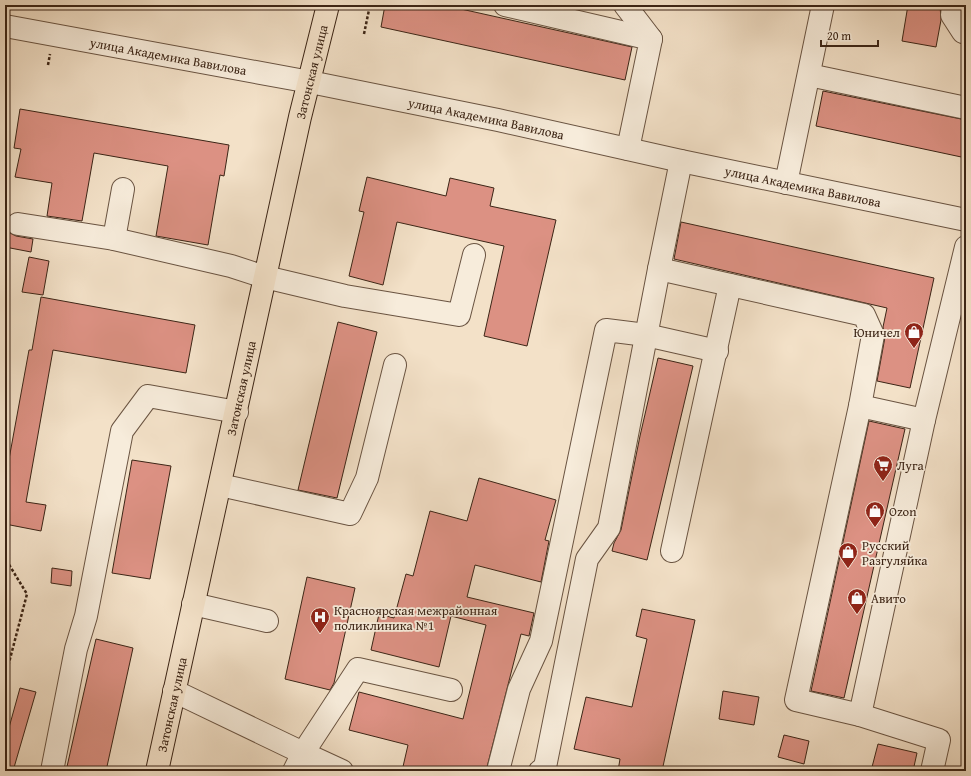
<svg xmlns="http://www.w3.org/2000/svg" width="971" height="776" viewBox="0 0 971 776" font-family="'Gentium Book Plus',serif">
	<rect width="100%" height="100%" fill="#f3e1c8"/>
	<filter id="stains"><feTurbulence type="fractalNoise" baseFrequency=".005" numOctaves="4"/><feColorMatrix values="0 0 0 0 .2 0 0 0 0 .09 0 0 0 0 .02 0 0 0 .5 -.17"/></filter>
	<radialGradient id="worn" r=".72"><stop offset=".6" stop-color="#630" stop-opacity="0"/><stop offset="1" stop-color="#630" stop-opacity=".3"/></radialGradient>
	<!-- building -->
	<g fill="#dc9183" stroke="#3c2516">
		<path d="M385 5H443L632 47 625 80 381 27Z"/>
		<path d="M908 5H940L941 20 936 47 902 41Z"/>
		<path d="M823 91 966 120V158L816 126Z"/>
		<path d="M20 109 229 145 224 176 220 175 208 245 156 236 168 166 94 153 82 221 47 216 52 183 15 177 21 149 14 148Z"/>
		<path d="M367 177 446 196 450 178 494 188 490 206 556 220 527 346 484 336 504 246 397 222 383 285 349 276 364 212 359 211Z"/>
		<path d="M681 222 934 278 910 388 877 381 885 337 883 327 887 308 674 259Z"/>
		<path d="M5 228 10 233 16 236 33 239 31 252 5 247Z"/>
		<path d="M29 257 49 261 43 295 22 292Z"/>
		<path d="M41 297 195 325 186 373 53 350 26 502 46 505 41 531 5 524V481L29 350H32Z"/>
		<path d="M338 322 377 332 337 498 298 490Z"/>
		<path d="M658 358 693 366 647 560 612 551 614 543 621 530 640 436Z"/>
		<path d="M869 421 905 429 844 698 811 691Z"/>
		<path d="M132 460 171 466 150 579 112 573Z"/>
		<path d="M479 478 556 500 545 540 549 541 541 582 475 565 467 597 534 613 529 636 521 634 486 771H402L408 745 349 730 359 692 463 719 486 625 451 616 439 667 371 650 379 614 394 618 406 574 413 576 430 511 467 521Z"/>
		<path d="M52 568 72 571 71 586 51 583Z"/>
		<path d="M307 577 355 588 334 683 330 690 285 679Z"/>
		<path d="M642 609 695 620 662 771H618L620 759 574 749 586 697 632 707 647 639 636 636Z"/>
		<path d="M96 639 133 648 106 771H66Z"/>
		<path d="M20 688 36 692 13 771H5V742Z"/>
		<path d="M723 691 759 697 754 725 719 719Z"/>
		<path d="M784 735 809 741 804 764 778 757Z"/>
		<path d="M878 744 917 753 913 771H871Z"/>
	</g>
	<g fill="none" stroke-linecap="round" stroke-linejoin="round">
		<!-- minor casing -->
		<g stroke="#6a5442" stroke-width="24">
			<g id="minor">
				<path d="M505 5 651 39 628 149"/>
				<path d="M625 5 651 39"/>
				<path d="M953 5 952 15 963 32H966"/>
				<path id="s1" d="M5 26 310 82 498 120 681 161 966 220"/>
				<path d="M809 75 966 108"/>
				<path d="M681 161 659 269 864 315 873 335 860 406 796 700 860 715 924 420 966 247"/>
				<path d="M786 183 823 5"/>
				<path d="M18 224 114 239 231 266 265 277 345 296 459 315 474 255"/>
				<path d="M114 239 123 189"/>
				<path d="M860 406 924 420"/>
				<path d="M220 485 350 514 367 478 395 365"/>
				<path d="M672 551 730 285"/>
				<path d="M193 604 267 621"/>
				<path d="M174 691 303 753 294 771"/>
				<path d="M860 715 939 740 932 771"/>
				<path d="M52 771 76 649 86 616 122 431 148 396 237 412"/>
				<path d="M342 771 303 753 358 669 451 690"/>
				<path d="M498 771 519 689 541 641 606 330 646 335 717 351"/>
				<path d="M540 771 545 767 587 559 609 528 659 269"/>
			</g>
		</g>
		<!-- major casing -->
		<g stroke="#3c2516" stroke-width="24">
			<g id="major">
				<path id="s2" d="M157 771 300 117 328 5"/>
			</g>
		</g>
		<!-- path -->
		<g stroke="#3c2516" stroke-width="2.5" stroke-dasharray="3 2" stroke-linecap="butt">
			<path d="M364 34 370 5"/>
			<path d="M48 65 50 54"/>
			<path d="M5 563H8L27 594 5 678"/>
		</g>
		<!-- minor -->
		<use href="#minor" stroke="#f7ecdb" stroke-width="22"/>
		<!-- major -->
		<use href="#major" stroke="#f3e1c8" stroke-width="22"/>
	</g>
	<!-- icons -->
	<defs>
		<g id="shop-pin" transform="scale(1)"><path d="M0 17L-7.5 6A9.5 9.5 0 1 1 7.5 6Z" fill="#8f2418" stroke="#f7ecdb"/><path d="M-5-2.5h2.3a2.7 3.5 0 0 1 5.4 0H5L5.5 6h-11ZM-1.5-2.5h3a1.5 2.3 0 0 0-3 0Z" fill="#fff"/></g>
		<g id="supermarket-pin" transform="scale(1)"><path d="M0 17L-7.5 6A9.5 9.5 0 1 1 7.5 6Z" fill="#8f2418" stroke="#f7ecdb"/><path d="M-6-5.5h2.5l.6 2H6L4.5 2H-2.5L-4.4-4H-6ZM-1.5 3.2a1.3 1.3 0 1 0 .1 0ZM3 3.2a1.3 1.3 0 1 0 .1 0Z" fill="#fff"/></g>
		<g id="hospital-pin" transform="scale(1)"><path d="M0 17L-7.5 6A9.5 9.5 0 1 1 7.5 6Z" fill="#8f2418" stroke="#f7ecdb"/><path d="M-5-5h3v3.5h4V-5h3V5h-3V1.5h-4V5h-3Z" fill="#fff"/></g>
	</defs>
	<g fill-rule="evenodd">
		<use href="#shop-pin" x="914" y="332"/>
		<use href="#supermarket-pin" x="883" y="465"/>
		<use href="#shop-pin" x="875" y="511"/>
		<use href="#shop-pin" x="848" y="552"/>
		<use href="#shop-pin" x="857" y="598"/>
		<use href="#hospital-pin" x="320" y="617"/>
	</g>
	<g text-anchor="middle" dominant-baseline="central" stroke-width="3.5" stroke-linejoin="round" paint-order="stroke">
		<!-- street labels -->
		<g font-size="13" fill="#3c2516" stroke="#f7ecdb">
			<text stroke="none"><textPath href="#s1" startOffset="166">улица Академика Вавилова</textPath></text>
			<text stroke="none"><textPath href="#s2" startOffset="716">Затонская улица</textPath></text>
			<text stroke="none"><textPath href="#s1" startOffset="490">улица Академика Вавилова</textPath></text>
			<text stroke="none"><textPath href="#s1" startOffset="814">улица Академика Вавилова</textPath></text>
			<text stroke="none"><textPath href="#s2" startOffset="392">Затонская улица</textPath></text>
			<text stroke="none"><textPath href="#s2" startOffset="68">Затонская улица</textPath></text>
		</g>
		<!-- poi labels -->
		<g font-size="13" fill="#3c2516" stroke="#f7ecdb" text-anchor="start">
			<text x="900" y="332" text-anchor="end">Юничел</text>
			<text x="897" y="465">Луга</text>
			<text x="889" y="511">Ozon</text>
			<text x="862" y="545">Русский<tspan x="862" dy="15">Разгуляйка</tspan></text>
			<text x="871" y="598">Авито</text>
			<text x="334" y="610">Красноярская межрайонная<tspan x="334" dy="15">поликлиника №1</tspan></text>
		</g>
	</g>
	<!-- margin -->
	<rect width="971" height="776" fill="none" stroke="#f3e1c8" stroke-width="20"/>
	<rect x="6" y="6" width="959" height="764" fill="none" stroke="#3c2516" stroke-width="2"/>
	<rect x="10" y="10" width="951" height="756" fill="none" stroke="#3c2516"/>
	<!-- scale -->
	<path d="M821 40v6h57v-6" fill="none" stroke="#3c2516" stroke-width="2"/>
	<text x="827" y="40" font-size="12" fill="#3c2516" stroke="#f7ecdb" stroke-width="3" paint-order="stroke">20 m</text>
	<rect width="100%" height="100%" filter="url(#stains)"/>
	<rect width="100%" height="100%" fill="url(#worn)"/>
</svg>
